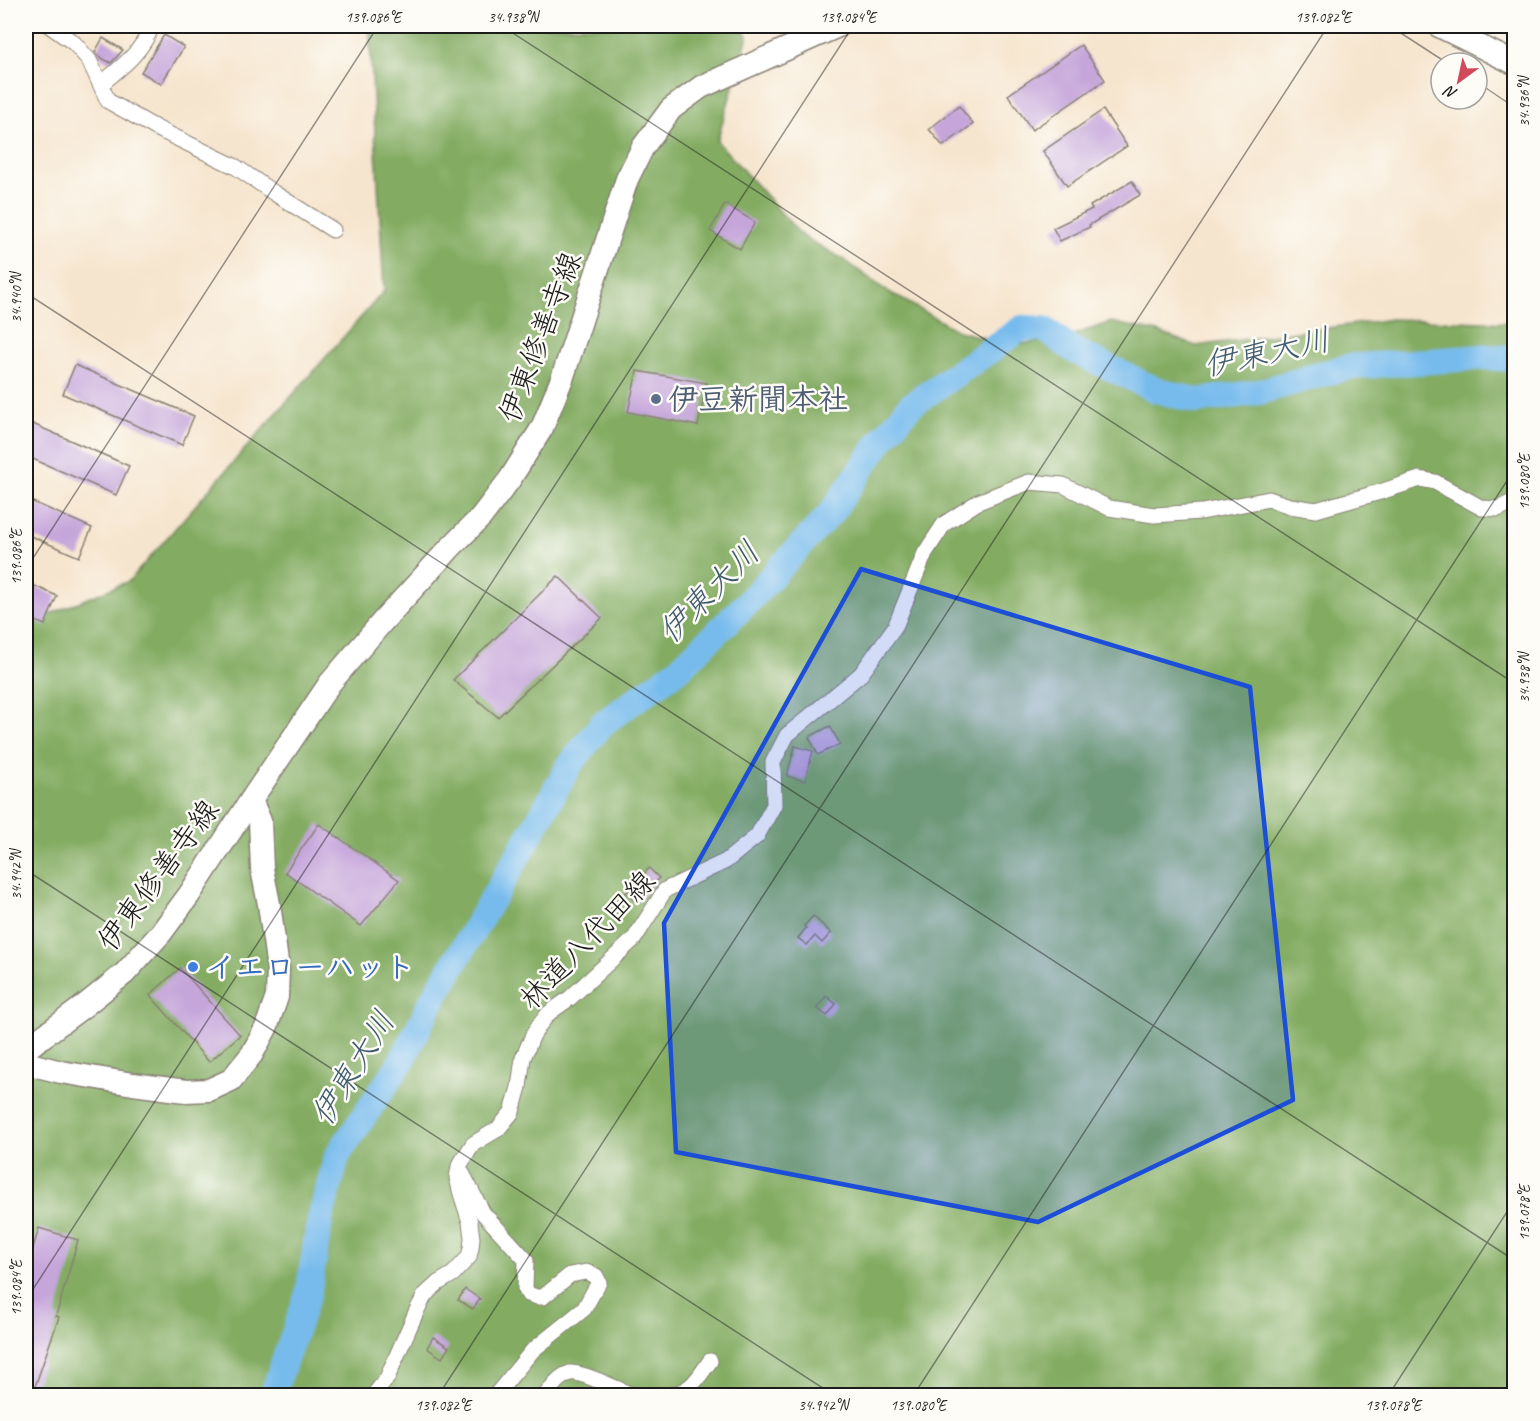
<svg xmlns="http://www.w3.org/2000/svg" width="1540" height="1421" viewBox="0 0 1540 1421" font-family="Caveat,'Klee One',sans-serif">
	<rect width="100%" height="100%" fill="#fdfcf7"/>
	<filter id="ink" filterUnits="userSpaceOnUse"><feTurbulence type="fractalNoise" baseFrequency=".0167" numOctaves="2"/><feDisplacementMap in="SourceGraphic" scale="12" xChannelSelector="R" yChannelSelector="G"/><feConvolveMatrix kernelMatrix="1 2 1 2 8 2 1 2 1" color-interpolation-filters="sRGB"/></filter>
	<filter id="wash" filterUnits="userSpaceOnUse"><feTurbulence type="fractalNoise" baseFrequency=".008" numOctaves="4" result="noise"/><feDisplacementMap in="SourceGraphic" scale="24" xChannelSelector="R" yChannelSelector="G"/><feGaussianBlur stdDeviation="1.35" result="paint"/><feColorMatrix in="noise" values="0 0 0 0 0 0 0 0 0 0 0 0 0 0 0 0 0 1.4 0 .05"/><feComposite in="paint" operator="in"/></filter>
	<g filter="url(#wash)">
		<rect width="100%" height="100%" fill="#f6e5ce"/>
		<!-- forest -->
		<path fill="#83ac62" stroke="#50643f" stroke-width="1.5" d="M369 26H736L748 36 717 141 802 236 843 259 884 289 958 331 1013 345 1065 338 1111 322 1158 332 1196 346 1392 319 1514 323V1395L26 1396V624L129 581 384 291Z"/>
		<g fill="none" stroke-linecap="round" stroke-linejoin="round">
			<!-- river -->
			<path stroke="#77bbed" stroke-width="26" d="M272 1396 308 1294 320 1220 337 1156 403 1059 430 1004 532 832 569 766 602 724 679 669 746 604 831 513 881 441 910 406 1022 328 1044 329 1075 351 1156 390 1197 401 1259 392 1347 367 1486 357 1514 359"/>
		</g>
		<g id="blocks">
			<!-- building -->
			<g fill="#c5a5da">
				<path d="M164 35 184 47 161 84 141 72Z"/>
				<path d="M103 38 123 50 111 63 98 56 95 52Z"/>
				<path d="M1081 45 1105 80 1032 130 1008 95Z"/>
				<path d="M959 106 973 124 943 146 929 129Z"/>
				<path d="M1103 110 1127 146 1067 186 1043 151Z"/>
				<path d="M1132 181 1140 195 1089 225 1090 227 1060 241 1053 228 1092 209 1090 206Z"/>
				<path d="M725 204 755 222 740 249 710 231Z"/>
				<path d="M75 365 194 416 182 445 63 394Z"/>
				<path d="M637 371 707 383 698 426 628 412Z"/>
				<path d="M26 421 129 466 116 495 26 456Z"/>
				<path d="M26 499 92 528 79 557 26 534Z"/>
				<path d="M558 576 602 618 498 717 453 680Z"/>
				<path d="M26 582 57 596 45 625 26 617Z"/>
				<path d="M830 726 840 744 818 755 809 737Z"/>
				<path d="M795 746 813 751 805 781 787 776Z"/>
				<path d="M319 824 399 880 361 926 285 872Z"/>
				<path d="M649 868 659 878 637 903 626 893Z"/>
				<path d="M813 916 831 933 822 943 815 936 807 945 798 938 806 928 804 926Z"/>
				<path d="M180 968 240 1035 209 1062 150 995Z"/>
				<path d="M826 996 836 1004 827 1016 817 1008Z"/>
				<path d="M39 1228 78 1240 56 1316 59 1317 32 1395H26V1272Z"/>
				<path d="M465 1289 480 1299 473 1309 458 1300Z"/>
				<path d="M433 1337 449 1347 442 1358 427 1348Z"/>
			</g>
		</g>
	</g>
	<g filter="url(#ink)">
		<use href="#blocks" fill-opacity="0" stroke="#898075" stroke-width="1.5"/>
		<g fill="none" stroke-linecap="round" stroke-linejoin="round">
			<!-- street casing -->
			<g stroke="#898075" stroke-width="17">
				<g id="street">
					<path d="M50 26 74 43 89 60 108 101 156 128 236 167 274 193 333 230"/>
					<path d="M101 84C123 66 141 53 152 26"/>
					<path d="M461 1171 483 1213 526 1260 525 1288 528 1294 537 1297H543L570 1275 586 1272 596 1276 599 1282 584 1309 533 1350 495 1396"/>
					<path d="M373 1396 387 1378 417 1310 425 1295 438 1283 453 1274 469 1257 471 1248 472 1238 470 1222 461 1194 457 1178 459 1166 473 1144 498 1129 512 1112 519 1087 523 1058 533 1035 540 1024 549 1013 570 998 634 939 665 890 726 861 757 836 774 805 773 762 787 735 861 674 895 627 925 553 944 524 978 502 1029 482 1063 485 1109 508 1154 515 1202 512 1269 499 1290 506 1316 510 1380 492 1420 479 1435 482 1482 508 1498 509 1514 501"/>
					<path d="M545 1396C552 1387 559 1376 570 1373 581 1371 622 1391 634 1396"/>
					<path d="M666 1396C691 1392 696 1381 710 1361"/>
				</g>
			</g>
			<!-- primary casing -->
			<g stroke="#898075" stroke-width="25">
				<g id="primary">
					<path d="M1439 26 1514 63"/>
					<path d="M26 1049 84 1006 125 973 161 933 189 895 251 800 330 683 383 621 450 548 481 517 510 479 542 428 563 376 627 179 643 147 671 109 701 87 838 26"/>
					<path d="M26 1063 61 1072 133 1084 186 1091 209 1090 231 1080 252 1054 266 1028 277 997 278 969 269 904 262 869 260 821 251 800"/>
				</g>
			</g>
			<!-- street -->
			<use href="#street" stroke="#fff" stroke-width="15"/>
			<!-- primary -->
			<use href="#primary" stroke="#fff" stroke-width="22"/>
		</g>
	</g>
	<!-- marked area -->
	<path fill="#1d4ed8" fill-opacity="0.2" stroke="#1d4ed8" stroke-width="4.5" stroke-linejoin="round" d="M861 569 1250 687 1293 1100 1038 1222 676 1152 664 923Z"/>
	<!-- ticks -->
	<path fill="none" stroke="#1c1c1c" stroke-width="1.5" stroke-opacity="0.45" d="M502 26 1514 683M1390 26 1447 63M1477 82 1514 107M26 293 1514 1260M26 569 378 26M26 870 835 1396M26 1300 853 26M438 1396 1328 26M913 1396 1514 470M1388 1396 1514 1201"/>
	<!-- markers -->
	<circle fill="#5c6f8a" stroke="#fdfcf7" stroke-width="2" cx="656" cy="399" r="6"/>
	<circle fill="#3f7fe0" stroke="#fdfcf7" stroke-width="2" cx="193" cy="967" r="6"/>
	<g text-anchor="middle" dominant-baseline="central" stroke-width="5" stroke-linejoin="round" paint-order="stroke">
		<!-- street labels -->
		<g font-size="30" fill="#1c1c1c" stroke="#fdfcf7">
			<text transform="translate(540 337) rotate(-69)">伊東修善寺線</text>
			<text transform="translate(158 875) rotate(-53)">伊東修善寺線</text>
			<text transform="translate(587 940) rotate(-46)">林道八代田線</text>
		</g>
		<!-- service labels -->
		<g font-size="30" font-weight="bold" fill="#4e5e75" stroke="#fdfcf7" text-anchor="start">
			<text x="668" y="399">伊豆新聞本社</text>
		</g>
		<!-- shop labels -->
		<g font-size="30" font-weight="bold" fill="#366cbe" stroke="#fdfcf7" text-anchor="start">
			<text x="205" y="967">イエローハット</text>
		</g>
		<!-- water labels -->
		<g font-size="32" font-style="italic" fill="#405c70" stroke="#fdfcf7">
			<text transform="translate(1267 352) rotate(-12)">伊東大川</text>
			<text transform="translate(709 592) rotate(-45)">伊東大川</text>
			<text transform="translate(353 1068) rotate(-58)">伊東大川</text>
		</g>
	</g>
	<!-- margin -->
	<rect width="1540" height="1421" fill="none" stroke="#fdfcf7" stroke-width="66"/>
	<!-- north arrow -->
	<g transform="translate(1459 81) rotate(213)"><circle r="28" fill="#fdfcf7" stroke="#a3a29f" stroke-width="1.5"/>
	<path d="M0-4.5L10 22L0 15L-10 22Z" fill="#d1495b"/>
	<text y="-9" font-size="16" font-weight="bold" text-anchor="middle" fill="#1c1c1c">N</text>
	</g>
	<rect x="33" y="33" width="1474" height="1355" fill="none" stroke="#1c1c1c" stroke-width="2"/>
	<g font-size="15" text-anchor="middle" fill="#1c1c1c">
		<text x="373" y="22">139.086°E</text>
		<text x="513" y="22">34.938°N</text>
		<text x="848" y="22">139.084°E</text>
		<text x="1323" y="22">139.082°E</text>
		<text transform="translate(1524 102) rotate(-90)" y="5">34.936°N</text>
		<text transform="translate(16 298) rotate(-90)" y="5">34.940°N</text>
		<text transform="translate(1524 482) rotate(-90)" y="5">139.080°E</text>
		<text transform="translate(16 557) rotate(-90)" y="5">139.086°E</text>
		<text transform="translate(1524 678) rotate(-90)" y="5">34.938°N</text>
		<text transform="translate(16 875) rotate(-90)" y="5">34.942°N</text>
		<text transform="translate(1524 1213) rotate(-90)" y="5">139.078°E</text>
		<text transform="translate(16 1288) rotate(-90)" y="5">139.084°E</text>
		<text x="443" y="1410">139.082°E</text>
		<text x="823" y="1410">34.942°N</text>
		<text x="918" y="1410">139.080°E</text>
		<text x="1393" y="1410">139.078°E</text>
	</g>
</svg>
